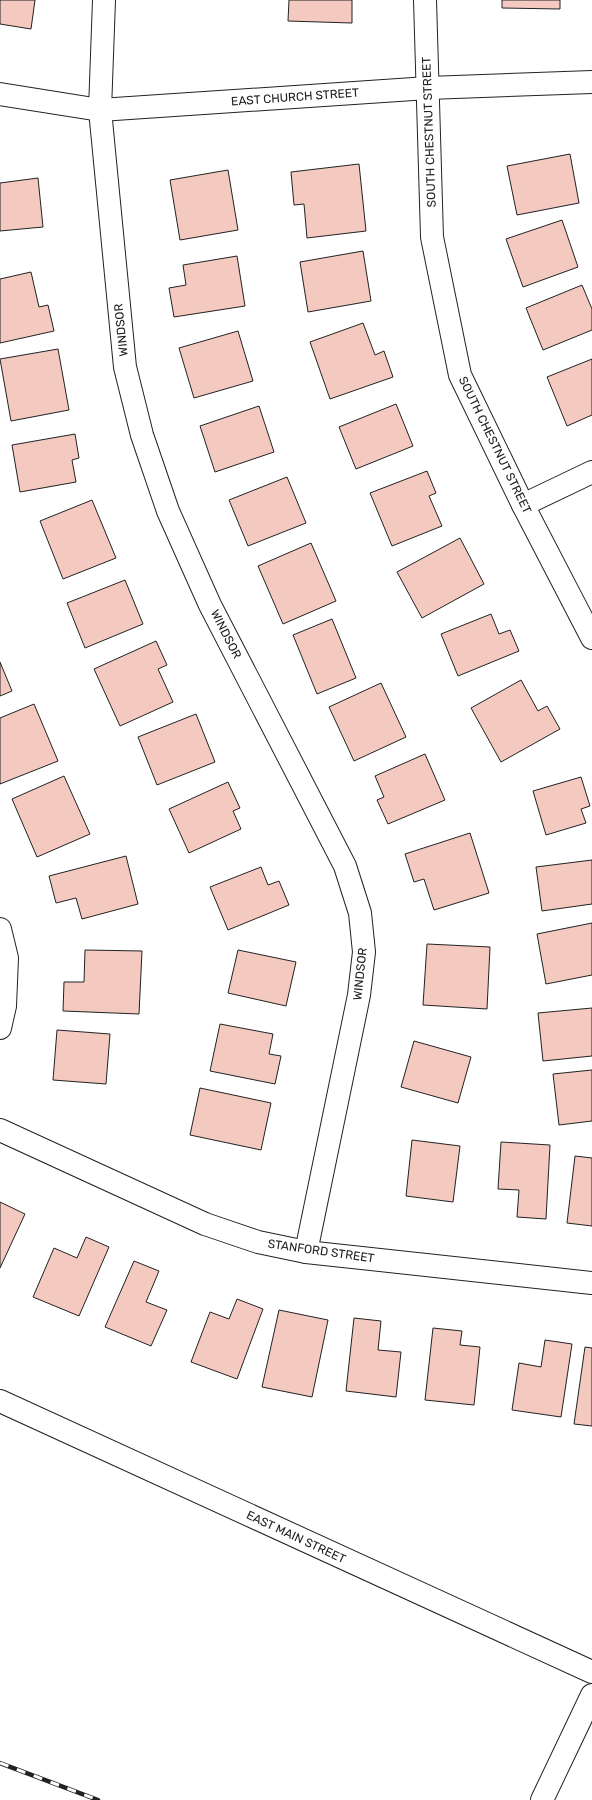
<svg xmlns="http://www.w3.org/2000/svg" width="592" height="1800" viewBox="0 0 592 1800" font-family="Rubik,sans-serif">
	<rect width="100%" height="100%" fill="#fff"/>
	<!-- building -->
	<g fill="#f3c9c0" stroke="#222">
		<path d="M0 0H35L31 29 0 24Z"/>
		<path d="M289 0H352V23L288 21Z"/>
		<path d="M502 0H560V9L502 8Z"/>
		<path d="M570 154 579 203 517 215 507 166Z"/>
		<path d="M359 164 366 231 307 238 304 204 294 205 291 172Z"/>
		<path d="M228 170 238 230 180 240 170 180Z"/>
		<path d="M38 178 43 227 0 231V183Z"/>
		<path d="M562 220 578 267 523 287 506 239Z"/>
		<path d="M363 251 371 301 308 312 300 262Z"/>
		<path d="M237 256 245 306 174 317 169 288 186 285 183 265Z"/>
		<path d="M31 272 39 307 48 305 54 331 0 343V279Z"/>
		<path d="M582 285 592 309V330L543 350 526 308Z"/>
		<path d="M363 323 375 355 384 351 393 377 330 399 310 342Z"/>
		<path d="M238 331 253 381 194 398 179 348Z"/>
		<path d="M58 349 69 410 11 421 0 359Z"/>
		<path d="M592 359V415L567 426 547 377Z"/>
		<path d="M396 404 413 446 356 469 339 427Z"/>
		<path d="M259 406 274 452 215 472 200 426Z"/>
		<path d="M75 434 79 458 72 460 76 482 20 492 12 445Z"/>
		<path d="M427 471 436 493 429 496 442 526 392 546 370 493Z"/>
		<path d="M287 477 306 523 248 546 229 500Z"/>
		<path d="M92 500 116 558 63 579 40 521Z"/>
		<path d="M460 538 484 584 422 618 397 572Z"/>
		<path d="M311 543 336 601 283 624 258 566Z"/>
		<path d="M125 580 143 624 85 648 67 603Z"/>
		<path d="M491 614 499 634 510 630 519 651 458 676 441 634Z"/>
		<path d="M332 619 356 678 317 694 293 635Z"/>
		<path d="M156 641 167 665 158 669 173 702 120 726 94 669Z"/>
		<path d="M0 662 12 691 0 696Z"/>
		<path d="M521 680 538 711 547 706 560 729 501 762 471 708Z"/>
		<path d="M381 683 406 737 354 761 329 707Z"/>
		<path d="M34 704 58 761 0 784V718Z"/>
		<path d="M196 714 215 762 157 785 138 737Z"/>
		<path d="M425 754 445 800 388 824 377 800 384 797 375 776Z"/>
		<path d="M64 776 90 834 37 857 12 799Z"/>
		<path d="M581 777 590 806 581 809 586 823 546 835 533 791Z"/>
		<path d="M228 782 240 808 233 811 241 829 189 853 169 809Z"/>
		<path d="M470 833 489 893 434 910 424 879 414 882 405 854Z"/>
		<path d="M126 856 138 904 82 919 76 898 56 903 49 876Z"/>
		<path d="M592 860V904L542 911 536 867Z"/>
		<path d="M261 867 268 885 279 881 289 905 228 930 210 887Z"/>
		<path d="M592 923V975L546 984 537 934Z"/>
		<path d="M427 944 490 947 487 1009 423 1005Z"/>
		<path d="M85 950 142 951 139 1014 63 1011 64 982H84Z"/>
		<path d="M238 950 296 962 286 1006 228 993Z"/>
		<path d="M592 1008V1056L543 1061 538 1013Z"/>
		<path d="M220 1024 273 1034 269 1054 281 1056 275 1084 210 1071Z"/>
		<path d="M57 1030 110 1034 106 1084 53 1080Z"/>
		<path d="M414 1041 471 1057 458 1103 401 1087Z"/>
		<path d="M592 1070V1121L559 1125 553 1074Z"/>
		<path d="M200 1088 271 1103 261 1150 190 1135Z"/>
		<path d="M412 1140 460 1146 453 1202 406 1196Z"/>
		<path d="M501 1142 550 1145 546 1219 517 1217 519 1190 498 1189Z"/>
		<path d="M575 1156 592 1158V1226L567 1223Z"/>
		<path d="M0 1202 25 1214 0 1268Z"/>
		<path d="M86 1237 109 1247 79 1316 33 1297 54 1248 77 1258Z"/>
		<path d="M134 1261 159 1271 146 1302 167 1310 151 1346 105 1327Z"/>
		<path d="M237 1299 263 1309 237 1379 191 1362 210 1312 229 1319Z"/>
		<path d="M279 1310 328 1320 312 1397 262 1387Z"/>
		<path d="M354 1318 381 1321 378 1350 401 1352 396 1397 346 1391Z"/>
		<path d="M433 1328 462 1331 460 1345 480 1347 474 1405 425 1400Z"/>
		<path d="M545 1340 572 1344 561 1417 512 1410 519 1363 541 1367Z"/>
		<path d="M585 1347 592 1348V1426L574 1424Z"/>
	</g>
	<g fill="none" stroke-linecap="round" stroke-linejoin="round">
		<!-- minor casing -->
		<g stroke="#222" stroke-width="24">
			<g id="minor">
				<path d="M104 0 100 110 125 367 142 435 168 511 210 605 345 866 360 913 364 952 359 995 306 1252"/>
				<path d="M425 0 432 237 460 375 523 505 592 638"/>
				<path d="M0 94 100 110 428 88 592 82"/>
				<path d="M523 505 592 472"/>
				<path d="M0 929 7 958 5 1006 0 1028"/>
				<path d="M0 1130 205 1224 258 1242 306 1252 592 1283"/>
				<path d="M0 1401 592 1672"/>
				<path d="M542 1800 592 1695"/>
			</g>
		</g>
		<!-- minor -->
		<use href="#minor" stroke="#fff" stroke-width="22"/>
		<!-- rail casing -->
		<g stroke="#222" stroke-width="4.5">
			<path id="rail" d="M0 1763 98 1800"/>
		</g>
		<!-- rail -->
		<use href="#rail" stroke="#fff" stroke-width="3" stroke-dasharray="9" stroke-linecap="butt"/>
	</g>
	<g text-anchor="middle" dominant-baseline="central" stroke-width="3" stroke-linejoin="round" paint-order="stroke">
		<!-- street labels -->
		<g font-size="12" fill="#222" stroke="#fff">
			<text transform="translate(295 97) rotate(-4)">EAST CHURCH STREET</text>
			<text transform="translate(429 132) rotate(-92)">SOUTH CHESTNUT STREET</text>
			<text transform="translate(121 330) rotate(-96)">WINDSOR</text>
			<text transform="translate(495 445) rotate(64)">SOUTH CHESTNUT STREET</text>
			<text transform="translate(226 634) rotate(63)">WINDSOR</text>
			<text transform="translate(360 974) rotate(-84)">WINDSOR</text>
			<text transform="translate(321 1251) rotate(8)">STANFORD STREET</text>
			<text transform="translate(296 1537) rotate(25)">EAST MAIN STREET</text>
		</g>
	</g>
</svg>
